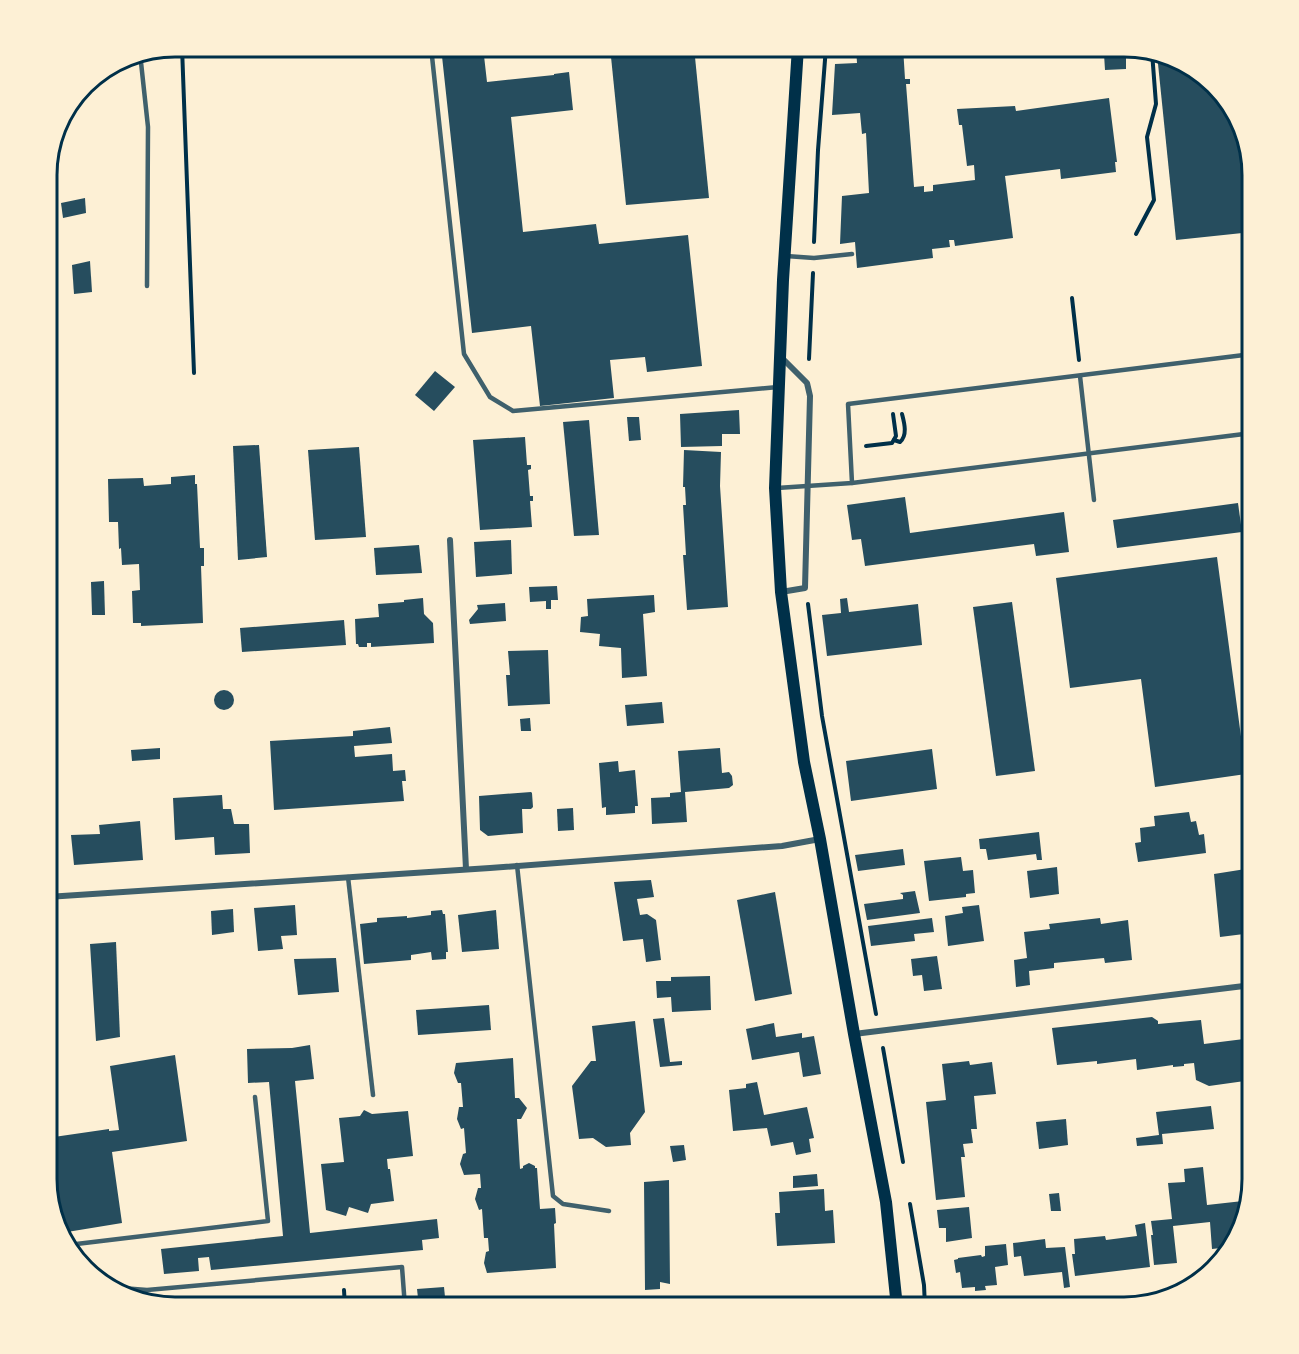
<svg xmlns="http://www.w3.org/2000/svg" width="1299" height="1354" viewBox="0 0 1299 1354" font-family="'Asap Condensed',sans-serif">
	<rect width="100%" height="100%" fill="#fdf0d5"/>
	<!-- building -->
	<g fill="#264d5e">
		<path d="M441 47H483L487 82 554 75V74L569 72 573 110 511 117 523 232 596 224 599 244 688 235 702 366 647 372 645 357 610 360 614 398 540 406 531 326 472 333Z"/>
		<path d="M610 47H694L709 198 626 205Z"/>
		<path d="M856 47H903L905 79H910V84H906L914 187 924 186V192L933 191V185L975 180 974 165 967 166 962 125H959L957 109 1015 106 1016 111 1109 98 1117 162H1115L1116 172 1061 179 1060 169 1005 176 1013 238 955 246 954 240H949L950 247 932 249 933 258 857 268 855 242 840 244 842 196 869 193 866 133 862 134 860 113 832 115 835 64 857 63Z"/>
		<path d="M1126 53V69L1105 70 1104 54Z"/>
		<path d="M1157 54 1181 60 1221 91 1246 134 1252 175V232L1176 240Z"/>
		<path d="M85 198 86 213 63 218 61 203Z"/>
		<path d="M90 261 92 292 74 294 72 265Z"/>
		<path d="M435 371 455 387 434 411 415 395Z"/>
		<path d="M739 410 740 434H722V446L681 447 680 414Z"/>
		<path d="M627 417H639L641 440 629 441Z"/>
		<path d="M589 420 599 535 574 536 563 422Z"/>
		<path d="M525 437 527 465H531V469L528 470 530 496H533V501H530L532 527 480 530 473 440Z"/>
		<path d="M259 445 267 557 238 560 233 446Z"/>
		<path d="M359 447 366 537 315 540 308 450Z"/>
		<path d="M684 450 721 452 720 486 728 607 687 610 683 555H686L683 505H686L685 487H683Z"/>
		<path d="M195 475V484H197L200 548H204V566H201L203 623 141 626V623H133L132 591 140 590 139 564 122 565 121 548 119 549 118 522H109L108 479 143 478 144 486 171 484V477Z"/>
		<path d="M905 497 910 533 1064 512 1069 552 1036 556 1034 544 865 566 861 539 852 540 847 505Z"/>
		<path d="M1238 503 1242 532 1117 548 1113 520Z"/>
		<path d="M511 540 512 574 476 577 474 542Z"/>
		<path d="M419 545 422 573 376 575 374 548Z"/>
		<path d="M1217 557 1246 774 1155 787 1141 679 1070 688 1056 578Z"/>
		<path d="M104 581 105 615H92L91 582Z"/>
		<path d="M557 586 558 600H551V609H546V601L530 602 529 587Z"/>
		<path d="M654 595 655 612 643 614 647 676 622 678 621 648 599 646 600 634 580 632 581 617 588 616 587 599Z"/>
		<path d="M423 598 424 614 433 623 434 643 371 647V643H367V647H359L358 644H356L355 619 379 617 378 604 404 602V600Z"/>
		<path d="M847 598 849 612 918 604 922 645 827 656 822 615 841 613 840 599Z"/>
		<path d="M1012 602 1035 771 996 776 973 607Z"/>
		<path d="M505 603 506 621 470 624 469 620 478 609 477 605Z"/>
		<path d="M344 620 346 645 242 652 240 628Z"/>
		<path d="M55 646 56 664 47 665V647Z"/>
		<path d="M548 650 550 704 508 706 506 675H510L508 651Z"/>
		<circle cx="224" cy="700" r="10"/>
		<path d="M662 702 664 723 627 726 625 705Z"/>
		<path d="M530 718 531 731H521L520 719Z"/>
		<path d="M390 727 392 743 354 746 355 757 392 754 393 771 405 770 406 781H402L404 801 274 810 270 741 353 736V731Z"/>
		<path d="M160 748V759L132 761 131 750Z"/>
		<path d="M720 748 722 773 729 772 732 776 733 785 729 788 685 792 687 822 652 824 651 798 670 797V793L681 792 678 751Z"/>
		<path d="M932 749 937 789 851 801 846 761Z"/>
		<path d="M618 761 619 772 635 770 638 806H635V813L606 815V807L602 808 599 763Z"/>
		<path d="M531 792 532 793 533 807 531 809H522L523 833 488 836 480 830 479 796Z"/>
		<path d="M222 795 223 809H231L234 824H249L250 853 215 855 214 837 175 840 173 798Z"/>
		<path d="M47 799H52L56 850H47Z"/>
		<path d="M573 808 574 830 558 831 557 809Z"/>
		<path d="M1189 812 1191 822 1196 821 1199 835 1204 834 1206 853 1138 862 1135 843 1141 842 1140 828 1155 826 1154 816Z"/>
		<path d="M140 821 143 860 74 865 71 835 100 834 99 825Z"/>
		<path d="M1039 832 1042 860H1037L1036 854 988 860 986 849H980L979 839Z"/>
		<path d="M903 849 905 865 858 871 855 855Z"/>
		<path d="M961 857 963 871 973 870 975 893 966 894V897L929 901 924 861Z"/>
		<path d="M1057 867 1059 894 1030 898 1027 871Z"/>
		<path d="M1252 868V896L1242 897 1244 909 1249 908 1251 919H1252V933L1220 937 1214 874Z"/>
		<path d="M651 880 654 897 637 899 640 915 647 914 656 920 661 960 646 962 643 939 623 941 614 882Z"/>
		<path d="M915 891 920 913 867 920 864 904 903 899V895L900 893Z"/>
		<path d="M775 892 792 994 755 1001 737 900Z"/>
		<path d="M295 905 297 935 281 936 283 949 258 951 254 908Z"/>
		<path d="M979 905 984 941 948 946 945 916 963 913 962 907Z"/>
		<path d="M233 909 234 932 212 935 211 911Z"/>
		<path d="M442 910 443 914H445L448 952H446V959L432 960 431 952 411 955V960L364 964 360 924 377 922V918L407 916V918L431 915V911Z"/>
		<path d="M496 910 499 949 462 952 458 915Z"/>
		<path d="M932 918 934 932 914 934 915 941 871 946 868 926Z"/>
		<path d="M1100 918 1101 924 1128 920 1132 960 1105 963 1104 958 1054 963V968L1029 971 1030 985 1016 987 1014 960 1027 958 1024 932 1050 929 1049 924Z"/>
		<path d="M116 942 120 1037 96 1041 90 944Z"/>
		<path d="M937 956 942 989 924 991 922 975 913 976 911 959Z"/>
		<path d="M336 958 339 992 298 995 294 959Z"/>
		<path d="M710 976 711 1010 672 1012 671 997 657 998 656 981H671V977Z"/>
		<path d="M489 1005 491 1030 418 1035 416 1010Z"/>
		<path d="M1152 1017 1158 1021V1024L1201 1020 1204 1044 1252 1038V1080L1209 1086 1196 1080 1194 1063 1184 1064V1066L1173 1067V1065L1137 1070 1136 1059 1097 1064V1061L1057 1065 1052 1028Z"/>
		<path d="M664 1018 670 1062 682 1061V1065L660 1067 653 1019Z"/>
		<path d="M635 1021 645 1112 630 1133 631 1145 606 1147 593 1138 579 1139 572 1086 591 1061H596L592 1026Z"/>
		<path d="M774 1023 776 1037 802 1033V1038L814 1036 821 1074 803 1077 799 1052 752 1060 746 1029Z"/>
		<path d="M310 1045 314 1079 295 1081 310 1233 437 1219 439 1238 422 1240 423 1250 211 1270 209 1257 198 1258 199 1271 164 1274 161 1249 283 1236 269 1082 248 1083 247 1049 292 1048Z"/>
		<path d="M175 1055 187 1141 112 1152 122 1223 61 1233 57 1226 47 1152V1138L109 1129V1131L119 1130 110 1066Z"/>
		<path d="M513 1058 515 1098H519L527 1108 521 1119H517L520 1169 523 1168V1166L529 1163 535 1166V1168H537L540 1209 555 1208 556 1223 554 1224 556 1268 487 1273 484 1263 486 1252 489 1251 488 1238H484L482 1209 479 1210 475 1199 478 1188H481L480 1174 464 1175 460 1164 463 1154 466 1153 464 1128 461 1129 457 1119 459 1107H463L461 1083H458L454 1073 456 1063Z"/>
		<path d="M969 1061 970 1065 992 1062 996 1094 974 1096 977 1129H971L973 1143 963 1144 965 1157H961L965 1197 936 1200 926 1102 946 1100 942 1064Z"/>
		<path d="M757 1082 764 1115 807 1107 814 1138 809 1139 811 1152 796 1155 793 1142 771 1146 767 1128 733 1131 729 1090 746 1088V1084Z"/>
		<path d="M1211 1106 1214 1129 1162 1134 1163 1144 1137 1146 1136 1138 1159 1135 1156 1112Z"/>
		<path d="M364 1110 372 1114 408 1111 413 1156 387 1159 388 1169H390L394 1201 371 1204 368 1213 349 1207 346 1216 326 1210 321 1164 344 1162 339 1118 360 1116Z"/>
		<path d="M1066 1119 1068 1145 1039 1149 1036 1122Z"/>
		<path d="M684 1145 686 1160 673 1162 670 1146Z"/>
		<path d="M1203 1167 1207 1205 1243 1201 1244 1213 1239 1235 1230 1247 1212 1249 1210 1222 1173 1226 1177 1263 1154 1265 1151 1235H1153L1151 1221 1172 1219 1168 1183 1185 1182 1184 1169Z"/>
		<path d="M817 1174 818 1186 793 1188V1176Z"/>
		<path d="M1252 1177V1179L1245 1207 1242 1178Z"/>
		<path d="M669 1180 670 1284 660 1282V1289L645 1290 644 1182Z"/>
		<path d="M824 1189 825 1211 833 1210 835 1243 777 1246 775 1213H780L779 1192Z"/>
		<path d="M1059 1193 1061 1211H1051L1049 1194Z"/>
		<path d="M969 1207 972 1238 946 1242V1228H939L937 1210Z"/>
		<path d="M1145 1223 1150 1267 1075 1276 1072 1254H1075L1074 1239 1105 1236 1106 1240 1137 1236 1135 1225Z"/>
		<path d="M1045 1239 1046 1248 1065 1247 1070 1287 1064 1288 1062 1272 1024 1276 1021 1256 1014 1257 1013 1243Z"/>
		<path d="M1006 1244 1008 1265 995 1267 997 1285 985 1286 986 1290 975 1291V1287L962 1288 960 1272 956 1273 954 1260 958 1259V1258L981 1255 982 1257 985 1256V1246Z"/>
		<path d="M444 1287 446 1307H419L417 1289Z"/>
		<path d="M335 1296 336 1307H308L307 1298Z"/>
		<path d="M821 1297 822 1298H837L838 1307H785L784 1301 809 1299V1298Z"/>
		<path d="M701 1300V1307H667V1302Z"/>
	</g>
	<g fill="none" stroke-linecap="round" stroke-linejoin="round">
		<!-- path -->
		<g stroke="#003049" stroke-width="4">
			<path d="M182 47 194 373"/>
			<path d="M1136 234 1154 200 1147 137 1156 104 1152 52"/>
			<path d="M814 242 818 150 826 47"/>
			<path d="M1072 298 1079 360"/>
			<path d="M809 359 813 273"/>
			<path d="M894 440 900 442C908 435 904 422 902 414"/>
			<path d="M866 446 892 443 896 436 893 414"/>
			<path d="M808 604 822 716 876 1014"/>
			<path d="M883 1048 903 1162"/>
			<path d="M910 1204 924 1285 925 1307"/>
			<path d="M344 1290 345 1307"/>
		</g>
		<!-- service -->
		<g stroke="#3f606c" stroke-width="4.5">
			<path d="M431 47 464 354 490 397 513 411 778 387"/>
			<path d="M140 53 148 127 147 286"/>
			<path d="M786 256 814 258 852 254"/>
			<path d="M1080 376 1094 500"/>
			<path d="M852 483 848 404 1252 354"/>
			<path d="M777 488 852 483 1252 433"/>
			<path d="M517 865 553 1196 563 1204 609 1211"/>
			<path d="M348 877 373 1095"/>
			<path d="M68 1245 268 1221 255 1097"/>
			<path d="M109 1287 147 1290 402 1267 405 1307"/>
		</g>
		<!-- minor -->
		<g stroke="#3f606c" stroke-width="6">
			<path d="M450 540 466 869"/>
			<path d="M781 592 805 588 810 396 807 383 782 358"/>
			<path d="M47 897 490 868 782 846 820 839"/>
			<path d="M854 1034 1252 985"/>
			<path d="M1111 1307 1140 1304"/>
		</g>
		<!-- secondary -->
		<path stroke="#003049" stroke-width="12" d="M798 47 783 280 775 488 781 592 804 762 820 839 854 1034 886 1202 897 1307"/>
	</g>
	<!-- crop -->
	<path d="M0 0H1299V1354H0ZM175 57H1124A118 118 0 0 1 1242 175V1179A118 118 0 0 1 1124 1297H175A118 118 0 0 1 57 1179V175A118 118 0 0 1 175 57Z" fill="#fdf0d5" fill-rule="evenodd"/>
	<path fill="none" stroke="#003049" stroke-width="3" d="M175 57H1124A118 118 0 0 1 1242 175V1179A118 118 0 0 1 1124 1297H175A118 118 0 0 1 57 1179V175A118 118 0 0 1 175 57Z"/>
</svg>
